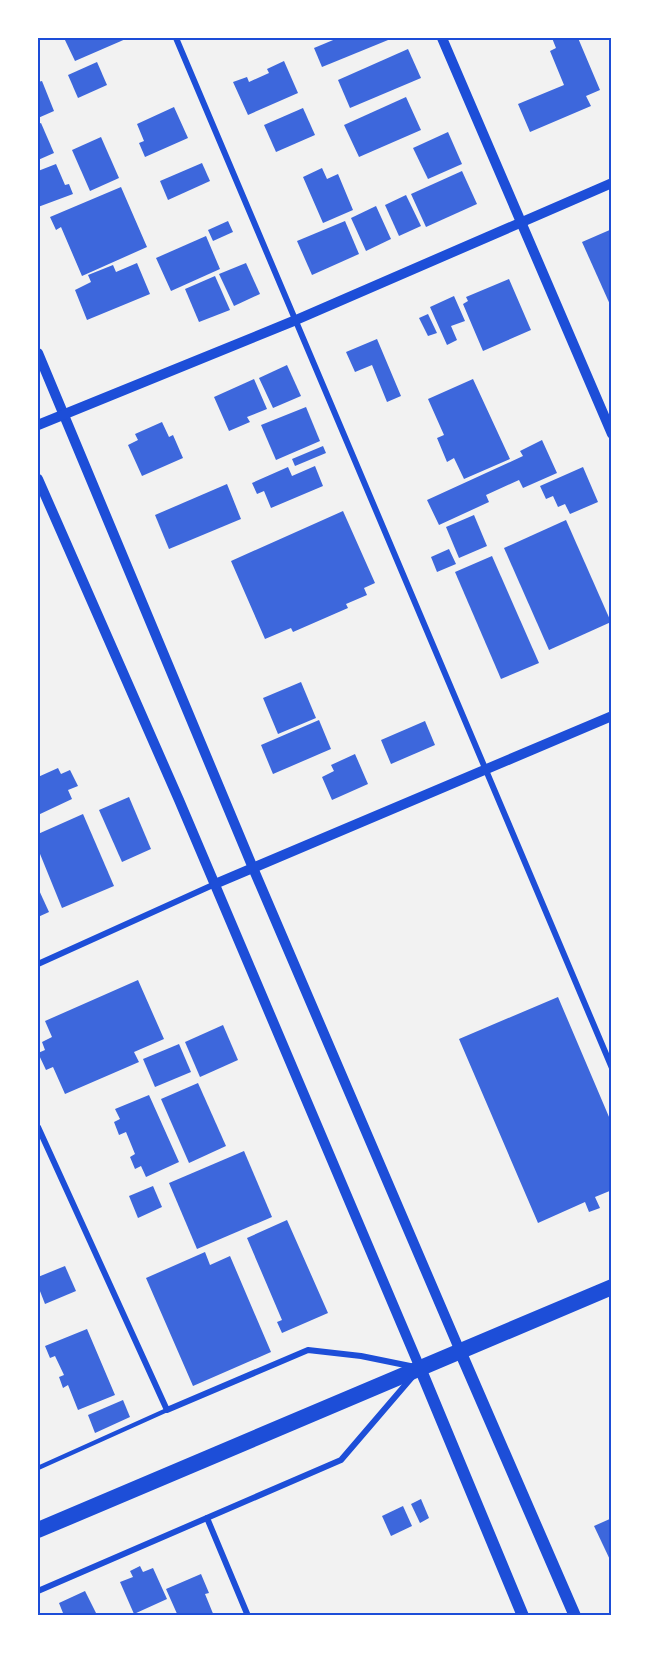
<svg xmlns="http://www.w3.org/2000/svg" width="649" height="1653" viewBox="0 0 649 1653" font-family="'IBM Plex Sans',sans-serif">
	<rect width="100%" height="100%" fill="#f2f2f2"/>
	<!-- building -->
	<g fill="#3d67dc">
		<path d="M64 38H128L75 61Z"/>
		<path d="M338 38H393L322 67 314 48Z"/>
		<path d="M552 38H578L600 90 586 96 591 106 530 132 518 104 564 85 550 51 556 48Z"/>
		<path d="M408 49 421 78 350 108 338 80Z"/>
		<path d="M284 61 298 93 248 115 233 82 247 77 249 82 269 73 267 69Z"/>
		<path d="M97 62 107 85 78 98 68 75Z"/>
		<path d="M42 81 54 111 38 118V82Z"/>
		<path d="M406 97 421 130 359 157 344 125Z"/>
		<path d="M174 107 188 138 145 157 139 143 144 141 137 124Z"/>
		<path d="M303 108 315 135 276 152 264 125Z"/>
		<path d="M41 123 54 153 38 160V124Z"/>
		<path d="M448 132 462 164 428 179 413 148Z"/>
		<path d="M101 137 119 178 90 191 72 150Z"/>
		<path d="M202 163 210 181 168 200 160 181Z"/>
		<path d="M56 164 65 185 69 184 73 194 38 207V171Z"/>
		<path d="M322 168 327 179 338 174 353 210 323 223 303 177Z"/>
		<path d="M462 171 477 204 426 227 411 194Z"/>
		<path d="M121 187 147 247 82 276 61 227 56 230 50 217Z"/>
		<path d="M406 195 421 226 399 236 385 205Z"/>
		<path d="M376 206 391 239 366 251 351 218Z"/>
		<path d="M228 221 233 232 213 241 208 230Z"/>
		<path d="M345 221 359 254 312 275 297 241Z"/>
		<path d="M612 229V309L582 242Z"/>
		<path d="M206 236 220 269 171 291 156 258Z"/>
		<path d="M137 263 150 294 87 320 75 290 91 282 88 275 113 265 116 272Z"/>
		<path d="M246 263 260 294 234 306 219 274Z"/>
		<path d="M215 276 230 310 199 322 185 289Z"/>
		<path d="M509 279 531 330 483 351 463 304 468 301 466 297Z"/>
		<path d="M454 296 465 321 451 326 457 340 447 345 430 307Z"/>
		<path d="M428 314 437 333 428 336 419 318Z"/>
		<path d="M377 339 401 396 387 402 372 365 355 372 346 352Z"/>
		<path d="M287 365 301 396 273 408 259 378Z"/>
		<path d="M254 379 267 409 247 417 250 422 229 431 214 397Z"/>
		<path d="M473 379 510 459 464 479 454 458 447 462 437 438 444 435 428 399Z"/>
		<path d="M306 407 320 441 276 460 261 425Z"/>
		<path d="M162 422 169 437 173 435 183 458 142 476 128 445 138 440 135 434Z"/>
		<path d="M542 440 557 473 523 488 519 480 486 495 489 502 439 525 427 500 523 456 520 451Z"/>
		<path d="M323 446 326 453 295 466 292 459Z"/>
		<path d="M315 466 323 486 271 508 264 491 257 494 252 483 288 467 292 476Z"/>
		<path d="M583 467 598 502 570 514 565 504 558 507 553 496 546 499 540 486Z"/>
		<path d="M227 484 241 519 169 549 155 515Z"/>
		<path d="M343 511 375 583 364 588 367 595 346 604 348 608 293 632 291 628 265 639 231 561Z"/>
		<path d="M474 515 487 546 459 558 446 527Z"/>
		<path d="M566 520 611 622 549 650 504 548Z"/>
		<path d="M449 549 456 564 437 572 431 557Z"/>
		<path d="M492 556 539 663 501 679 455 572Z"/>
		<path d="M301 682 316 718 278 734 263 698Z"/>
		<path d="M319 720 331 749 273 774 261 745Z"/>
		<path d="M425 721 435 745 391 764 381 740Z"/>
		<path d="M355 754 368 784 332 800 322 777 334 771 331 765Z"/>
		<path d="M58 768 61 774 70 770 78 786 68 790 72 799 38 815V777Z"/>
		<path d="M129 797 151 849 122 862 99 810Z"/>
		<path d="M83 814 114 886 62 908 38 849V834Z"/>
		<path d="M38 888 49 912 38 917Z"/>
		<path d="M138 980 164 1039 134 1052 139 1062 65 1094 53 1067 46 1070 38 1053 45 1050 42 1042 52 1037 45 1021Z"/>
		<path d="M558 997 612 1124V1190L595 1197 600 1208 589 1212 585 1202 538 1223 459 1039Z"/>
		<path d="M223 1025 238 1060 200 1077 185 1042Z"/>
		<path d="M179 1044 191 1072 155 1087 143 1059Z"/>
		<path d="M198 1083 226 1146 189 1163 161 1099Z"/>
		<path d="M149 1095 179 1162 146 1177 141 1166 135 1169 130 1157 135 1154 126 1132 119 1135 114 1122 120 1119 115 1109Z"/>
		<path d="M244 1151 272 1217 197 1249 169 1183Z"/>
		<path d="M153 1186 162 1207 138 1218 129 1196Z"/>
		<path d="M287 1220 328 1313 282 1333 277 1322 282 1320 247 1238Z"/>
		<path d="M205 1252 210 1265 230 1256 271 1352 193 1386 146 1278Z"/>
		<path d="M65 1266 76 1291 45 1304 38 1286V1277Z"/>
		<path d="M87 1329 115 1395 78 1410 68 1385 63 1388 59 1377 64 1375 55 1356 50 1358 45 1346Z"/>
		<path d="M123 1400 130 1417 95 1433 88 1415Z"/>
		<path d="M421 1499 429 1518 420 1523 411 1504Z"/>
		<path d="M403 1506 412 1526 391 1536 382 1516Z"/>
		<path d="M612 1518V1564L594 1526Z"/>
		<path d="M140 1566 143 1572 153 1568 167 1599 134 1614 120 1582 133 1577 130 1571Z"/>
		<path d="M201 1574 209 1593 205 1594 214 1616H178L166 1589Z"/>
		<path d="M85 1591 97 1615H57L63 1613 59 1603Z"/>
	</g>
	<g fill="none" stroke-linecap="round" stroke-linejoin="round">
		<!-- service -->
		<path stroke="#1d4ed8" stroke-width="4.5" d="M38 1468 167 1410"/>
		<!-- minor -->
		<g stroke="#1d4ed8" stroke-width="6">
			<path d="M176 38 612 1068"/>
			<path d="M38 964 215 884"/>
			<path d="M38 1127 167 1410 308 1350 361 1356 415 1367"/>
			<path d="M207 1518 248 1616"/>
			<path d="M38 1591 341 1460 413 1376"/>
		</g>
		<!-- tertiary -->
		<g stroke="#1d4ed8" stroke-width="10">
			<path d="M442 38 612 434"/>
			<path d="M38 353 253 868 460 1351"/>
			<path d="M38 425 296 320 612 183"/>
			<path d="M38 479 179 800 420 1368"/>
			<path d="M215 884 612 716"/>
		</g>
		<!-- secondary -->
		<g stroke="#1d4ed8" stroke-width="12">
			<path d="M460 1351 575 1616"/>
			<path d="M420 1368 523 1616"/>
		</g>
		<!-- trunk -->
		<path stroke="#1d4ed8" stroke-width="16" d="M38 1530 612 1287"/>
	</g>
	<!-- border -->
	<rect width="649" height="1653" fill="none" stroke="#ffffff" stroke-width="78"/>
	<rect x="39" y="39" width="571" height="1575" fill="none" stroke="#1d4ed8" stroke-width="2"/>
</svg>
